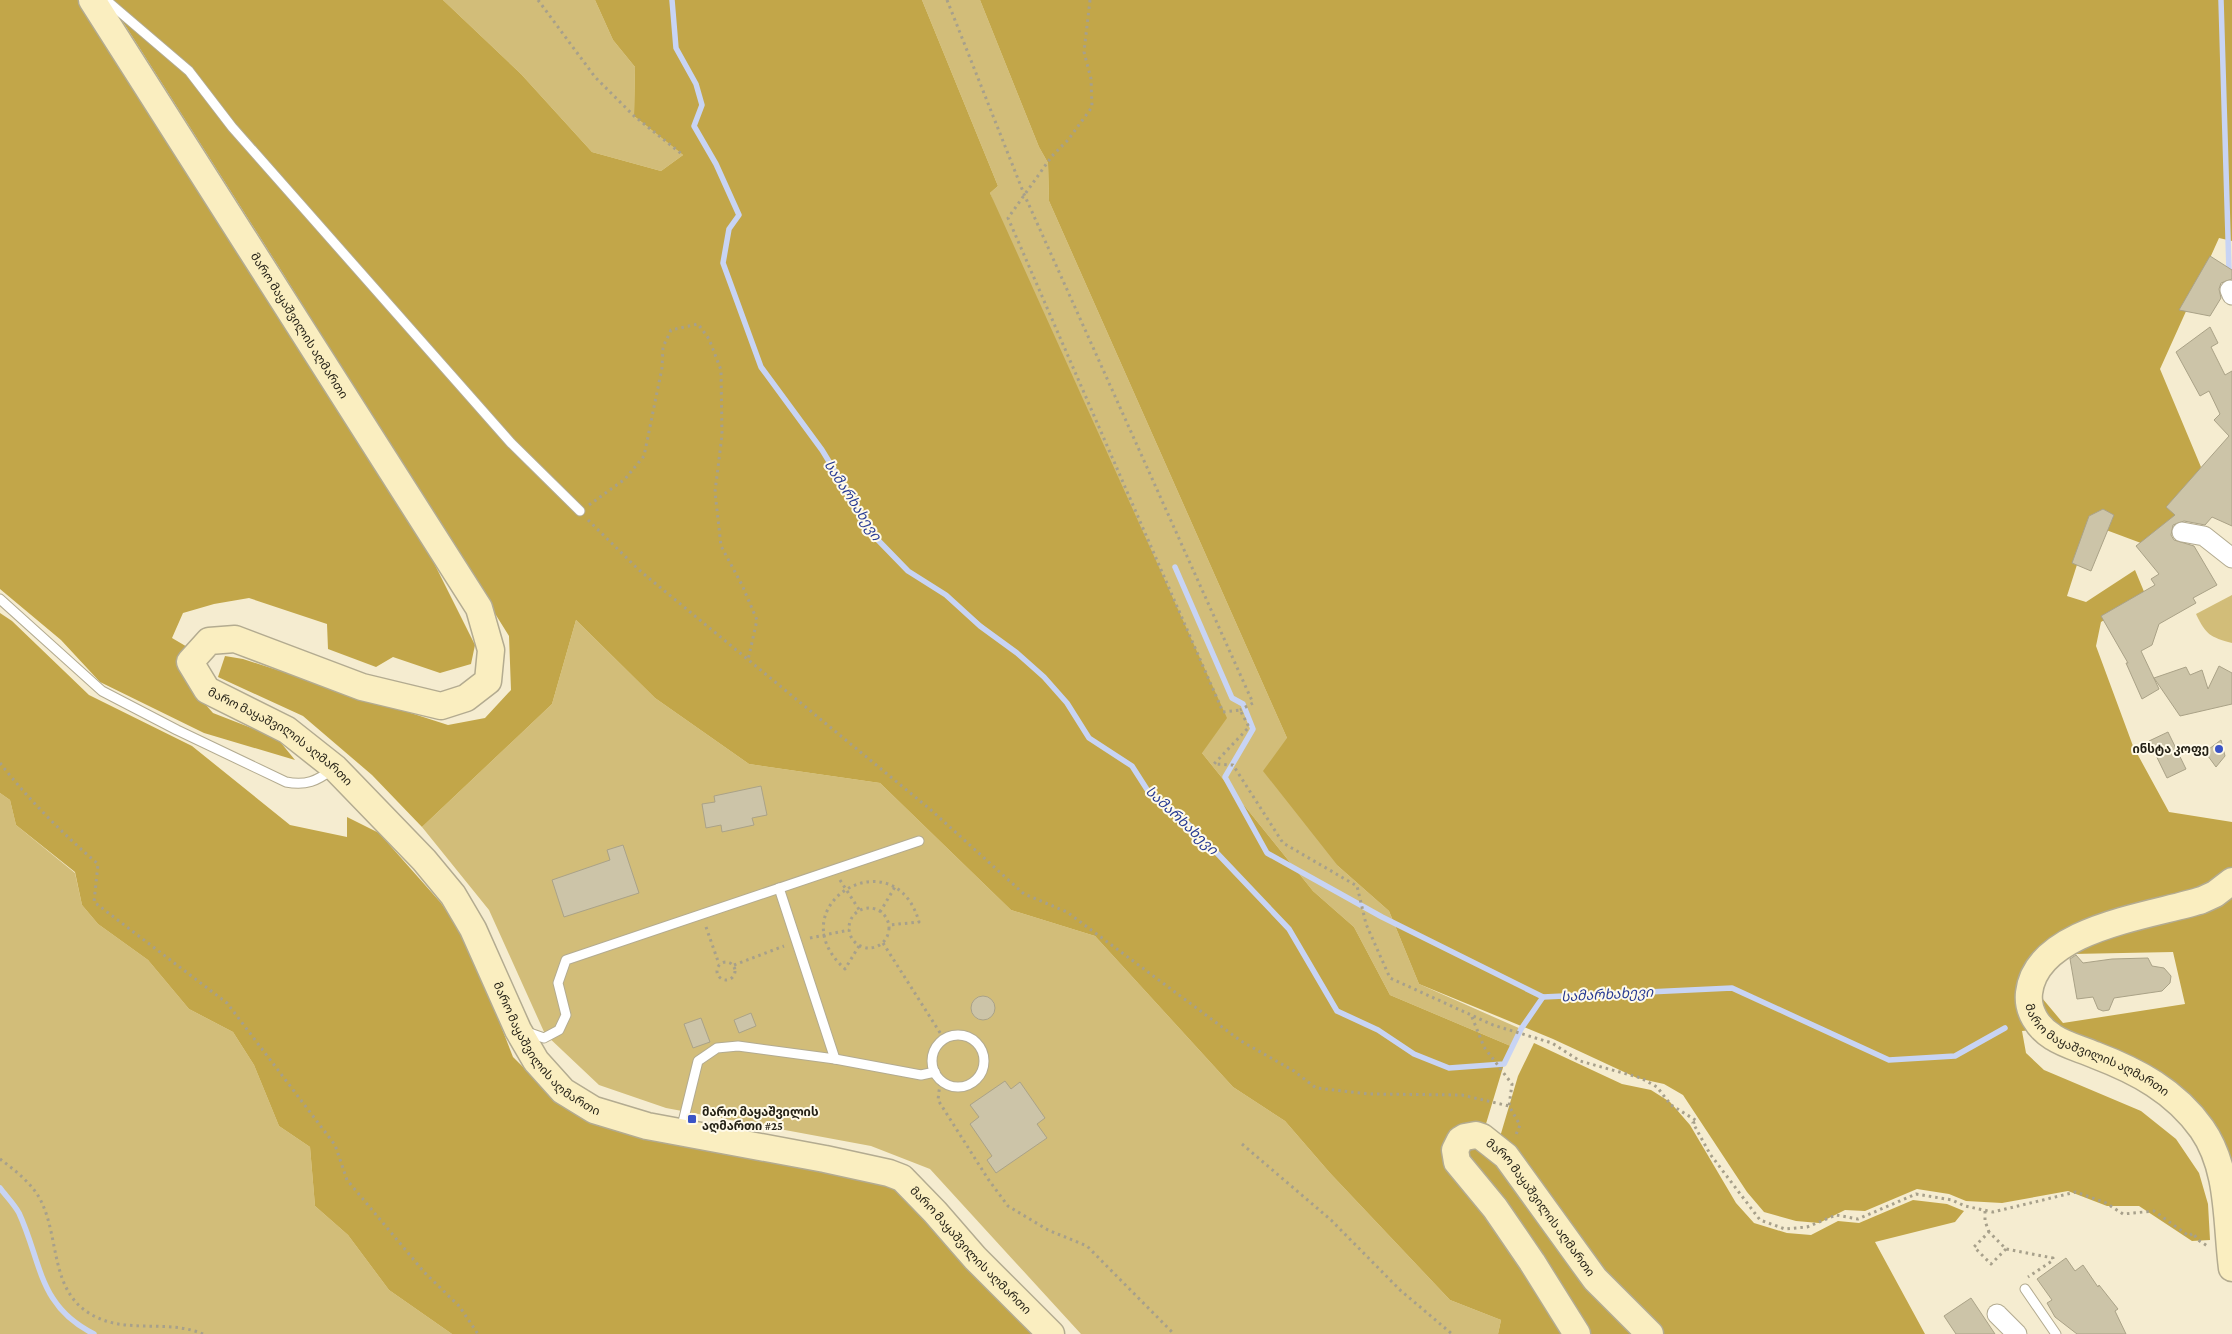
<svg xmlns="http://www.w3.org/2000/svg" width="2232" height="1334" viewBox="0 0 2232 1334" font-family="'Crimson Pro','Noto Sans Georgian',serif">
	<rect width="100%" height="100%" fill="#f5ecd0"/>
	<!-- green -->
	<g fill="#d2bd79">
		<path d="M443 0H595L613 40 635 67 634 116 683 155 661 171 592 152 521 74Z"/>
		<path d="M922 0H980L1039 147 1048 163 1049 201 1287 738 1338 866 1389 911 1419 984 1521 1029 1513 1047 1390 995 1354 927 1313 891 1202 753 990 193 998 186Z"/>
		<path d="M2232 595V643C2210 637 2206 635 2196 614Z"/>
		<path d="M576 620 655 698 749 764 880 783 1011 910 1095 936 1233 1087 1285 1121 1330 1173 1450 1300 1501 1320 1498 1334H1081L930 1169 871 1146 666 1108 599 1085 545 1034 489 910 422 827 552 704Z"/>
		<path d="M0 793 10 800 16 825 75 873 82 905 98 924 148 960 189 1009 233 1032 254 1065 279 1126 310 1147 315 1206 348 1235 389 1290 452 1334H0Z"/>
	</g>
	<!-- forest -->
	<g fill="#c2a649" fill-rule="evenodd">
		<path d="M0 0H81L416 527 475 645 471 664 440 673 393 657 376 667 328 649 327 624 249 598 214 604 183 613 172 638 189 648 185 681 213 713 277 738 295 760 204 733 100 682 61 640 0 589Z"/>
		<path d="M109 0H443L521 74 592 152 661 171 683 155 634 116 635 67 613 40 595 0H922L998 186 990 193 1227 718 1202 753 1313 891 1354 927 1390 995 1513 1047 1504 1064 1482 1137 1650 1334H1498L1501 1320 1450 1300 1330 1173 1285 1121 1233 1087 1095 936 1011 910 880 783 749 764 655 698 576 620 552 704 422 827 372 775 303 716 218 677 225 656 243 659 448 725 485 718 511 690 509 636 284 275ZM955 603H956L1007 645 980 626Z"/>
		<path d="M980 0H2232V241L2219 238 2160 369 2201 467 2157 549 2090 524 2067 596 2086 602 2135 570 2145 594 2101 622 2096 646 2133 746 2169 812 2232 822V1268L2194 1119 2043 1029 2022 1031 2026 1053 2044 1070 2141 1111 2176 1139 2199 1173 2208 1204 2210 1240 2192 1241 2139 1206H2107L2068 1191 2002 1203 1966 1201 1949 1194 1917 1189 1865 1211 1845 1210 1819 1223 1796 1221 1764 1212 1747 1192 1683 1095 1664 1084 1637 1078 1553 1039 1419 984 1389 911 1338 866 1263 771 1287 738 1049 201 1048 163 1039 147ZM2173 952 2185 1004 2063 1023 2042 998 2049 966 2072 954Z"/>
		<path d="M0 613 12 621 89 695 192 746 290 825 347 837V817L379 833 441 903 469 944 513 1057 536 1080 579 1111 894 1183 1041 1334H452L389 1290 348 1235 315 1206 310 1147 279 1126 254 1065 233 1032 189 1009 148 960 98 924 82 905 75 872 16 825 10 800 0 793Z"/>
		<path d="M1534 1043 1622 1084 1651 1090 1670 1102 1690 1125 1736 1203 1754 1223 1787 1233 1811 1235 1838 1221 1859 1223 1913 1200 1947 1204 1964 1211 1955 1222 1875 1242 1925 1334H1656L1497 1147 1518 1076Z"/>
	</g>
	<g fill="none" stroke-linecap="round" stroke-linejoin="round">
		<!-- stream -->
		<g stroke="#c8d4f4" stroke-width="5.5">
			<path d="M672 0 676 48 696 84 702 105 694 126 716 164 739 215 729 229 723 263 761 367 822 450 875 537 908 571 946 595 980 626 1017 653 1044 677 1067 703 1089 738 1132 766 1148 791 1179 815 1215 851 1289 929 1337 1011 1378 1030 1414 1054 1449 1068 1504 1064 1521 1029 1543 997 1732 988 1889 1060 1955 1056 2005 1028"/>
			<path d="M2221 0 2229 271"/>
			<path d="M1175 567 1232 698 1243 704 1253 729 1225 777 1267 853 1382 917 1543 997"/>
			<path d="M0 1188C6 1196 14 1204 19 1213 42 1263 38 1306 94 1334"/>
		</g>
	</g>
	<!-- building -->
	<g fill="#ccc4a8" stroke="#aaa287">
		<path d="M2210 256 2232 270V279L2221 283 2219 289 2221 298 2210 316 2179 310Z"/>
		<path d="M2210 327 2218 343 2211 347 2225 375 2232 371V526L2212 517 2205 525 2184 521 2173 525 2171 535 2174 540 2194 546 2217 585 2193 598 2196 603 2159 624 2152 645 2141 651 2159 689 2142 699 2126 663H2128L2101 616 2155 585 2151 579 2159 574 2136 546 2175 515 2166 507 2229 436 2214 420 2220 414 2209 391 2200 396 2176 352Z"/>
		<path d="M2103 509 2114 515 2091 571 2072 563 2089 516Z"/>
		<path d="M2219 666 2232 673V704L2180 716 2154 678 2186 667 2190 675 2202 670 2208 689Z"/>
		<path d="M2168 732 2186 769 2167 778 2149 741Z"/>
		<path d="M2221 740 2225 756 2216 767 2205 752Z"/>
		<path d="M761 786 767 815 752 818 754 825 722 832 721 825 706 828 702 804 715 802 714 796Z"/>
		<path d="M623 845 639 893 564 917 552 880 610 860 607 850Z"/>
		<path d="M2076 955 2083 963 2112 959 2148 958 2152 966 2164 968 2171 976 2170 983 2162 991 2114 998 2109 1010 2103 1011 2098 1009 2093 997 2077 999 2070 959Z"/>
		<circle cx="983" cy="1008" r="12"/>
		<path d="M751 1013 756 1026 739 1033 734 1020Z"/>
		<path d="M701 1018 710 1042 693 1048 684 1024Z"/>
		<path d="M1005 1081 1011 1089 1020 1082 1045 1118 1037 1124 1047 1138 996 1173 987 1160 992 1156 970 1124 979 1117 970 1105Z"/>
		<path d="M2066 1258 2075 1271 2083 1265 2098 1287 2099 1285 2118 1309 2115 1311 2126 1334H2077L2055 1317 2047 1303 2052 1300 2037 1279Z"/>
		<path d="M1971 1298 1995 1334H1956L1944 1316Z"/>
	</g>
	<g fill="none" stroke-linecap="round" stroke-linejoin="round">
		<!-- service casing -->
		<g stroke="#b3ab90" stroke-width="11">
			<g id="service">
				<path d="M106 0 189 71 232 127 511 443 580 511"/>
				<path d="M0 599 102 691 177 730 286 782C306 786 317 781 333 769"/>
				<path d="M779 888 835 1059"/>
				<path d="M527 1032 544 1038 559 1030 566 1015 558 983 566 960 919 841"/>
				<circle cx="958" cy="1061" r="26"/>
				<path d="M681 1130 698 1061 717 1048 738 1046 835 1059 921 1075 935 1072"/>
				<path d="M2025 1289 2056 1334"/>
			</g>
		</g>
		<!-- minor casing -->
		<g stroke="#b3ab90" stroke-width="21">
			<g id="minor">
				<path d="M2230 290 2232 295"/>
				<path d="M2182 532 2204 536 2232 558"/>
				<path d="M1997 1314 2017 1334"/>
			</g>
		</g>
		<!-- secondary casing -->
		<g stroke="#b3ab90" stroke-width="29">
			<g id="secondary">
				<path id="s1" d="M92 0 479 608 491 650 488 681 466 698 441 706 362 687 235 639 209 641 190 662 207 690 287 730 335 768 424 860 453 895 473 929 518 1030 536 1061 563 1091 594 1110 647 1126 825 1159 889 1173 902 1178 935 1212 975 1258 1051 1334"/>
				<path id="s2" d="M2232 881 2215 894 2202 900C2152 916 2036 928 2029 993 2027 1011 2038 1028 2053 1037 2065 1045 2081 1049 2095 1055 2137 1071 2175 1091 2202 1129 2230 1169 2226 1222 2232 1268"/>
				<path id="s3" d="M1577 1334 1532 1262 1495 1208 1457 1162 1455 1150 1460 1140 1465 1137 1476 1135 1482 1137 1506 1156 1595 1279 1650 1334"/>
			</g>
		</g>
		<!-- path -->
		<g stroke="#a7a08b" stroke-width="3" stroke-dasharray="2.5 4" stroke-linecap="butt">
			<path d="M538 0 595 77 634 116 683 155"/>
			<path d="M947 0 1024 194 1253 703 1240 710"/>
			<path d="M1090 0 1084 52 1091 79 1092 107 1068 140 1052 156 1008 218 1223 712 1240 710 1249 727 1214 764 1233 765 1283 843 1357 886 1366 924 1390 978 1493 1025 1552 1043 1580 1061 1641 1078 1657 1087 1671 1105 1697 1121 1693 1123 1710 1154 1760 1220 1785 1229 1807 1227 1836 1215 1858 1219 1916 1194 1952 1200 1965 1206 1993 1212 2076 1192 2106 1203 2123 1214 2154 1211 2189 1236 2193 1233 2198 1240 2209 1247"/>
			<path d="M589 505 625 479 644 456 662 368 663 347 671 330 698 324 709 339 721 370 722 435 715 492 721 546 742 585 757 620 748 660"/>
			<path d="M588 520 639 570 931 810 1024 894 1067 912 1241 1041 1294 1071 1316 1088 1368 1094 1462 1095 1509 1106 1520 1125 1515 1137"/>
			<path d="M0 763C29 800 62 833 98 864L94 902 227 1003 335 1145 347 1180 424 1272 459 1306 478 1334"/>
			<path d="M840 880 860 911"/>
			<circle cx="869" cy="928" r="20"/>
			<path d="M880 912 895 887"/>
			<path d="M706 927 719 964"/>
			<path d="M810 938 849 930"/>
			<path d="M883 943 944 1039"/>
			<path d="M859 946 845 969C775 906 895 835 919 922L889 925"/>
			<circle cx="726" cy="971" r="9"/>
			<path d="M734 965 784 946"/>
			<path d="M1472 1017 1484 1047 1512 1084 1509 1106"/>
			<path d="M940 1083 938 1100 988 1179 1008 1206 1048 1230 1087 1246 1174 1334"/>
			<path d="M1242 1144 1331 1220 1400 1290 1452 1334"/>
			<path d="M0 1159C16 1171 34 1185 42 1203 60 1242 50 1293 94 1316 128 1334 168 1319 203 1334"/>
			<path d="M1985 1211V1221L1989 1232"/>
			<path d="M2006 1249 1991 1264 1974 1247 1989 1232 2006 1249 2053 1258 2052 1261 2028 1277"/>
		</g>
		<!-- service -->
		<use href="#service" stroke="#fff" stroke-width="9"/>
		<!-- minor -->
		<use href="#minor" stroke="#fff" stroke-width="19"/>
		<!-- secondary -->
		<use href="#secondary" stroke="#faeec0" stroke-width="26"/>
	</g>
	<!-- markers -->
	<g fill="#3b54c6" stroke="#fffae8" stroke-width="2">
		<circle cx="2219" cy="749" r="5"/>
		<rect x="687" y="1114" width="10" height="10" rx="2.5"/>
	</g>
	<g text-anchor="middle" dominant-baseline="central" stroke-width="4" stroke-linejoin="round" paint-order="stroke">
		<!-- street labels -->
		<g font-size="12" fill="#221f14" stroke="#fffae8">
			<text stroke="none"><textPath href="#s1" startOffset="386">მარო მაყაშვილის აღმართი</textPath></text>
			<text stroke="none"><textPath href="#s1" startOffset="1241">მარო მაყაშვილის აღმართი</textPath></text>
			<text stroke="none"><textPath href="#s1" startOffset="1661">მარო მაყაშვილის აღმართი</textPath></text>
			<text stroke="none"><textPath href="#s2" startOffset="339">მარო მაყაშვილის აღმართი</textPath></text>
			<text stroke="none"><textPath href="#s3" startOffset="349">მარო მაყაშვილის აღმართი</textPath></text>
			<text stroke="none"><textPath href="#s1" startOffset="2156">მარო მაყაშვილის აღმართი</textPath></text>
		</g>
		<!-- poi labels -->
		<g font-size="12" font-weight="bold" fill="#221f14" stroke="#fffae8" text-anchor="end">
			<text x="2209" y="749">ინსტა კოფე</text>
			<text x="702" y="1112" text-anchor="start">მარო მაყაშვილის<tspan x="702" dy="14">აღმართი #25</tspan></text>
		</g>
		<!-- water labels -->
		<g font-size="14" font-style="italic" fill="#283b94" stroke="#fffae8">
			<text transform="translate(853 500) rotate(57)">სამარხახევი</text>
			<text transform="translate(1182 820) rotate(43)">სამარხახევი</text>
			<text transform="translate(1607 994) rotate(-3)">სამარხახევი</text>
		</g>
	</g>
</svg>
